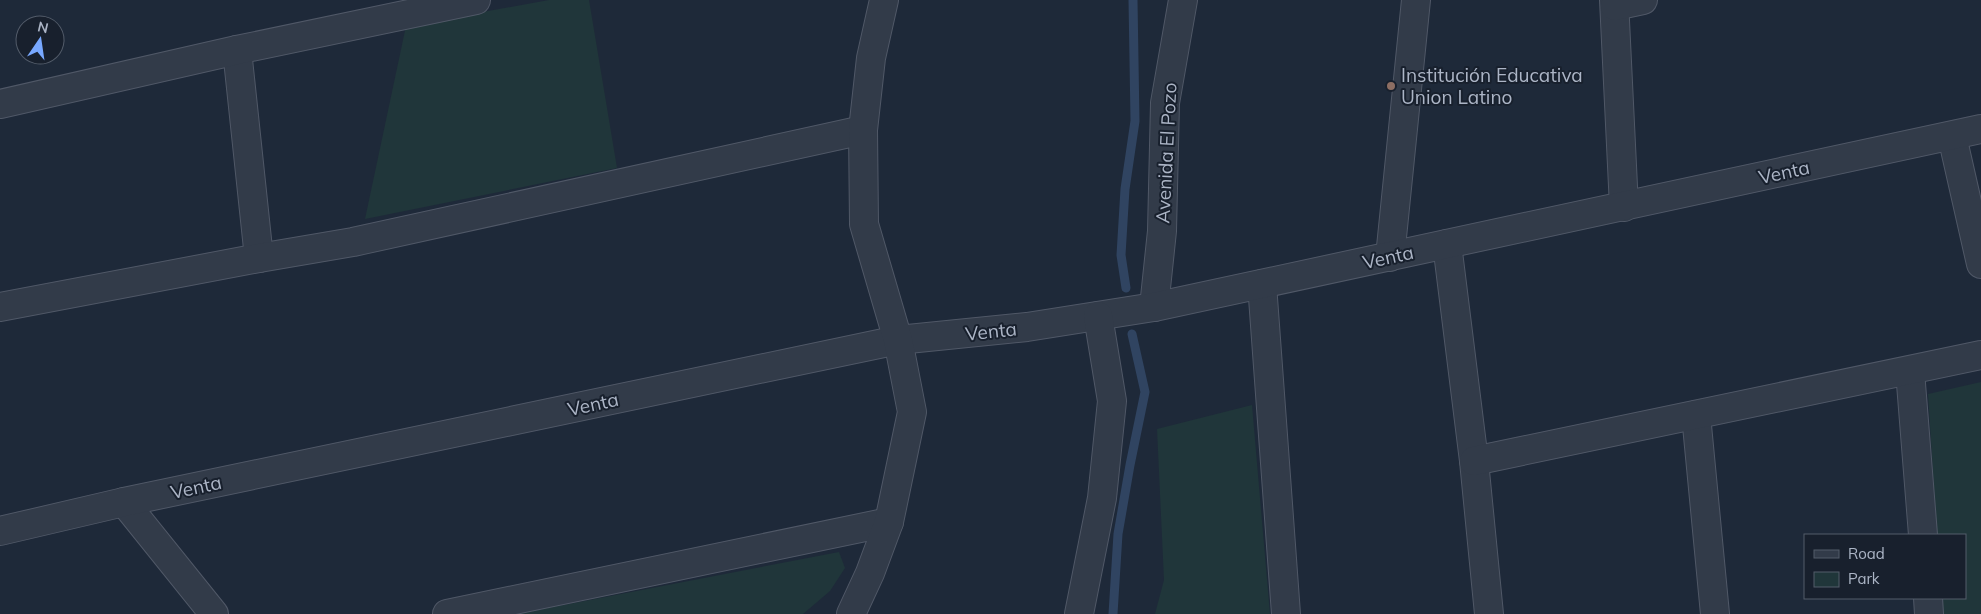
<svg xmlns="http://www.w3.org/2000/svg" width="1981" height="614" viewBox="0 0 1981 614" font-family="Mulish,sans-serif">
	<rect width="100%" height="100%" fill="#1e2939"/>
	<!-- green -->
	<g fill="#20363a">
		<path d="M549 0H589L617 168 365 219 406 26Z"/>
		<path d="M1981 382V614H1943L1942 598H1965V535H1937L1928 394Z"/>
		<path d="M1252 405 1270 614H1155L1164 580 1157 429Z"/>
		<path d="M839 552 845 568 830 591 803 614H517Z"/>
	</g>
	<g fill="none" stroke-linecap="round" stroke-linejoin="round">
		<!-- stream -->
		<g stroke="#304461" stroke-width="9">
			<path d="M1126 288 1121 255 1125 189 1135 121 1133 0"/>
			<path d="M1113 614 1118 534 1130 465 1145 392 1132 334"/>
		</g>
		<!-- street casing -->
		<g stroke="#505867" stroke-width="30">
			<g id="street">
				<path d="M1614 0 1624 207"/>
				<path d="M1615 6 1643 0"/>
				<path d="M237 50 259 258"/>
				<path d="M0 104 237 50 476 0"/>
				<path d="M1952 136 1981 264"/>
				<path d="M1447 244 1474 461 1489 614"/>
				<path d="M1390 257 1416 0"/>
				<path d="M1262 284 1286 614"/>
				<path d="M0 307 259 258 353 242 863 130"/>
				<path d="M1154 307 1162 231 1165 103 1183 0"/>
				<path d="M1910 371 1923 535"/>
				<path d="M1696 415 1715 614"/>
				<path d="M1474 461 1981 355"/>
				<path d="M124 502 214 614"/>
				<path d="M0 531 124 502 898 340 1027 327 1154 307 1981 129"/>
				<path d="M1928 598 1929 614"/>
				<path d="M447 614 889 522"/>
				<path d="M851 614 870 573 889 522 912 412 898 340 864 224 863 130 871 58 884 0"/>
				<path d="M1079 614 1102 498 1112 401 1098 316"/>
			</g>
		</g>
		<!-- street -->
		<use href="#street" stroke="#323b49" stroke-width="28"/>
	</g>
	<!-- markers -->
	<circle fill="#8d6e63" stroke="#18202d" stroke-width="2" cx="1391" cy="86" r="5"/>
	<g text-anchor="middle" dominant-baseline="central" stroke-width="4" stroke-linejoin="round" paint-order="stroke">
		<!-- poi labels -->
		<g font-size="19" fill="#acb5c6" stroke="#18202d" text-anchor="start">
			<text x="1401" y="75">Institución Educativa<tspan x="1401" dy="22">Union Latino</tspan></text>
		</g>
		<!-- street labels -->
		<g font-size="19" fill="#acb5c6" stroke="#18202d">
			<text transform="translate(1166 153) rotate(-87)">Avenida El Pozo</text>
			<text transform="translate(1784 172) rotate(-12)">Venta</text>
			<text transform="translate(1388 257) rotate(-12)">Venta</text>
			<text transform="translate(991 331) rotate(-6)">Venta</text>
			<text transform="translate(593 404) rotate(-12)">Venta</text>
			<text transform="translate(196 487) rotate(-12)">Venta</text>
		</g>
	</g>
	<!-- legend -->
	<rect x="1804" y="534" width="162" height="65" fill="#18202d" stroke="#535c6a"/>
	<rect x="1814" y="550" width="25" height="8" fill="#323b49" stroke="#535c6a"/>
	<text x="1848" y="559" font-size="15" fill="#acb5c6">Road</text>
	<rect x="1814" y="572" width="25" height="15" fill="#20363a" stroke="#535c6a"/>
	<text x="1848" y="584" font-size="15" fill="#acb5c6">Park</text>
	<!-- north arrow -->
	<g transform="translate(40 40) rotate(13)"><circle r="24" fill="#18202d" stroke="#535c6a"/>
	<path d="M0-4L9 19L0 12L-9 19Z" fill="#78a8ff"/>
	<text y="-8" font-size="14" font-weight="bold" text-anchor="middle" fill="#acb5c6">N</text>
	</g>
</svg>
